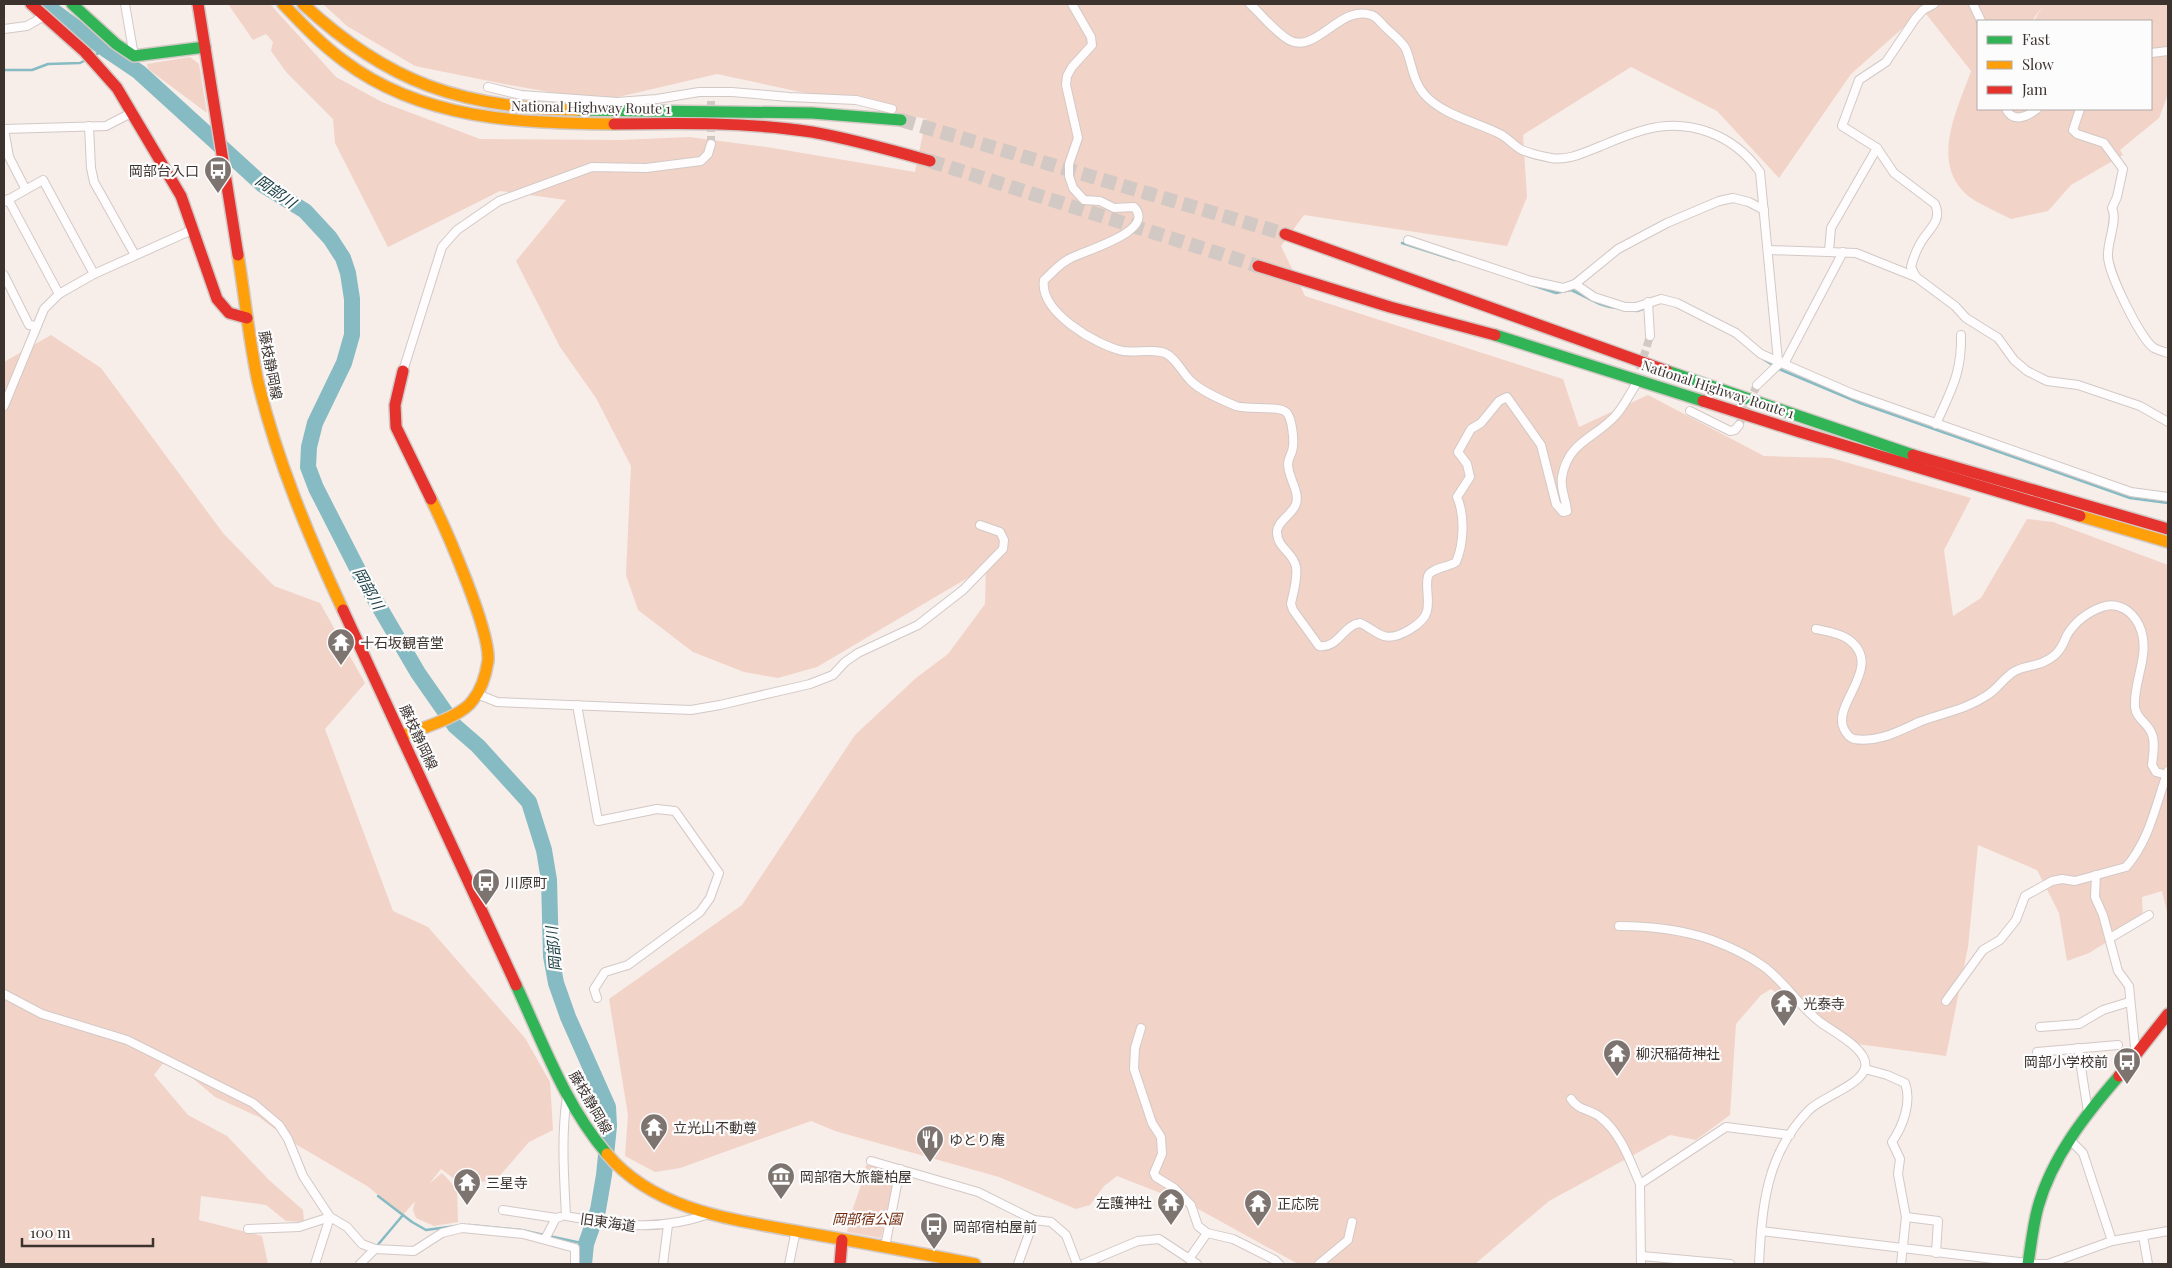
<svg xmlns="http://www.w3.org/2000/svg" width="2172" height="1268" viewBox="0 0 2172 1268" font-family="'Playfair Display','Noto Sans JP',serif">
	<rect width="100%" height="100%" fill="#f7ede9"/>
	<!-- green -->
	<g fill="#f2d3c7" fill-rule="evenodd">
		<path d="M228 4H270L336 77 382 102 480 139 620 140 689 137 773 148 915 172 926 119 717 74 601 101 504 84 415 66 347 26 323 4H2168V94L2159 118 2120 150 2123 155 2071 185 2048 211 2011 219C1998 212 1983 206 1971 198 1928 166 1957 111 1971 71L1923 10 1851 74 1779 178 1717 111 1631 67 1523 135 1527 197 1507 246 1304 215 1281 246 1305 296 1563 379 1579 427 1648 395 1764 456 1831 458 1971 498 1944 550 1953 616 1981 598 2027 519 2053 522 2168 565V916L2162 891 2142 897 2143 920 2089 953 2067 961 2059 913 2037 870 1978 845 1968 947 1946 1056 1850 1043 1771 989 1761 995 1736 1024 1730 1115 1696 1140 1670 1135 1549 1201 1475 1264H1298L1191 1205 1117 1176 1104 1186 1090 1205 1076 1209 999 1177 835 1131 811 1121 680 1168 655 1172 625 1156 628 1115 609 999 742 905 855 735 916 678 948 654 985 604 986 567 817 667 778 678 744 672 693 652 638 610 626 575 631 466 596 398 560 347 516 261 566 200 500 191 388 247 335 143 333 119 287 73 271 51 273 42 266 34 253 40ZM2042 7 2034 21H2151V109H1978V21H2032Z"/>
		<path d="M190 57 199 64 207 113 148 69 147 64Z"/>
		<path d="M51 335 101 368 223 533 274 586 320 603 365 683 325 729 393 911 428 927 525 1038 550 1082 553 1130 529 1142 496 1180 461 1184 441 1169 429 1184 442 1173 457 1189 458 1222 434 1226 416 1218 413 1210 415 1201 403 1215 367 1186 292 1142 259 1117 215 1097 182 1069 164 1062 154 1075 188 1115 227 1136 269 1180 303 1210 304 1222 286 1221 266 1205 201 1196 199 1220 262 1236 268 1264H4V362Z"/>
		<path d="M866 1165 896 1170 881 1238 847 1232C851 1208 862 1188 866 1165Z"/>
	</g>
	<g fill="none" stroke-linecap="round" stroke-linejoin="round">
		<!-- stream -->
		<g stroke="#86bbc3" stroke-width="2.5">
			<path d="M92 56 101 52 108 51"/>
			<path d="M4 70H32L48 64 80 63 88 59"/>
			<path d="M1402 243 1455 260"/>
			<path d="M1529 284 1556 293 1571 290C1588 297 1599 307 1617 308"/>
			<path d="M1627 310 1637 311 1646 308"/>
			<path d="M1760 357 1779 369 1860 403 2130 498 2168 503"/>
			<path d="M378 1196 412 1222 426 1230 456 1226"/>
			<path d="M469 1225 521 1230 586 1244"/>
			<path d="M376 1247 403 1215"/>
		</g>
		<!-- river -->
		<path stroke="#86bbc3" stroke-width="16" d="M44 4 108 51 139 72 263 185 305 211 330 238 343 258 348 273 352 299V335L344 363 315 423 309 447 308 467 316 488 360 574 418 673 455 726 478 746 529 802 544 850 549 880 551 956 556 983 568 1017 608 1107 609 1126 604 1175 598 1210 586 1244 584 1264"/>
		<!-- street-tunnel -->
		<g stroke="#d2c8c4" stroke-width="8" stroke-dasharray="8 4" stroke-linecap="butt">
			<path d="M711 144V101"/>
			<path d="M1636 381 1650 336"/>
			<path d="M1739 425 1757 385"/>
		</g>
		<!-- highway-tunnel -->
		<g stroke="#d2c8c4" stroke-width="14" stroke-dasharray="14 7" stroke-linecap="butt">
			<path d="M901 120 1285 234"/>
			<path d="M930 161 1258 266"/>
		</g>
		<!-- street casing -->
		<g stroke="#d2c9c6" stroke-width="10">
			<g id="street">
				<path d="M125 4 134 56"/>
				<path d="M1072 4 1091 37 1092 45 1072 67 1067 76 1066 85 1078 138 1069 164V176L1073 188 1084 200 1100 201 1114 208 1134 207C1157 231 1086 250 1071 258 1061 262 1052 273 1044 280 1039 312 1096 345 1123 351 1136 353 1155 348 1167 354 1177 360 1182 372 1190 380 1200 391 1222 400 1236 406 1247 410 1281 405 1287 413 1292 419 1294 439 1293 446 1293 453 1288 458 1288 464 1288 478 1300 491 1296 504 1292 515 1277 521 1277 532 1277 548 1294 553 1296 567 1298 579 1293 593 1291 604L1293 610 1319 646C1338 649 1343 625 1360 623 1368 626 1376 634 1384 636 1397 640 1424 624 1427 611 1430 600 1425 586 1428 576 1431 568 1449 567 1456 562 1464 544 1465 515 1457 497L1470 477 1467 464 1458 452 1471 429 1481 423 1499 401 1507 397 1541 445 1556 504 1563 512 1567 511C1566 499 1560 489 1562 477 1568 441 1596 438 1616 415 1624 406 1629 395 1635 386"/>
				<path d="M1250 4C1261 14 1276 33 1289 40 1316 55 1340 4 1371 15 1376 16 1381 23 1385 27 1391 33 1402 41 1406 49 1412 64 1413 81 1424 94 1442 115 1477 122 1500 134 1508 138 1514 146 1522 150 1531 154 1541 156 1551 158 1569 161 1585 152 1601 146 1615 140 1630 134 1644 130 1689 117 1734 135 1760 172L1778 361"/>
				<path d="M1934 4 1923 10 1915 19 1886 62 1859 80 1842 126 1877 148 1894 173 1935 204C1943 222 1927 230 1920 244 1916 251 1913 259 1911 267L1916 277 1955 306 1966 318 1998 338 2014 360 2027 371 2047 381 2078 385 2140 406 2168 422"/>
				<path d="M1973 4 1981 21"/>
				<path d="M4 29 27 26 44 16"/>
				<path d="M2151 53 2168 51"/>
				<path d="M488 87 521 95 617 102 657 99 699 92H732L789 97 856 100 892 109"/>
				<path d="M2006 109C2013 123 2027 117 2037 109"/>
				<path d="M2080 109 2073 130 2077 134 2104 143 2123 169 2117 197 2112 208C2118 220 2107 242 2108 256 2108 273 2141 340 2154 348 2158 350 2164 352 2168 353"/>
				<path d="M89 126 91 168 94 182 135 255"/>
				<path d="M4 129 106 126 133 112"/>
				<path d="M4 129 9 157 25 188"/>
				<path d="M8 199 59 294"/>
				<path d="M4 202 43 180 94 274"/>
				<path d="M1408 240 1531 281 1563 288 1575 284 1618 249 1667 223 1719 201 1733 198 1749 202 1764 210"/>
				<path d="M1769 250 1856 253 1916 277"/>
				<path d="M1829 251 1831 228 1877 148"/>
				<path d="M4 275 29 325 37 326"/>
				<path d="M1575 284 1594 297 1625 307H1636L1661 299 1677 303 1736 333 1761 354 1853 394 2131 492 2168 497"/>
				<path d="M1648 302 1650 336"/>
				<path d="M1784 364 1843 252"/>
				<path d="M403 371 442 247 457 230 499 201 592 167 646 168 701 161 708 154 711 144"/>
				<path d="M1757 385 1781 362"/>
				<path d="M4 406 44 309 59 294 94 274 192 230"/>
				<path d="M1690 411 1730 431 1735 430 1739 425"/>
				<path d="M1936 424C1951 390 1962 373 1961 335"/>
				<path d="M1816 629C1826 631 1839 633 1848 639 1886 666 1831 704 1844 729 1846 733 1850 738 1854 739 1878 743 1899 731 1919 722 1942 713 1965 710 1986 696 1997 690 2004 677 2015 671 2029 664 2042 667 2056 654 2062 648 2064 642 2067 635 2075 622 2088 612 2102 607 2118 601 2132 611 2139 625 2152 654 2133 679 2135 707 2136 718 2147 723 2151 732 2156 741 2153 755 2152 765L2156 772 2167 775"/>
				<path d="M477 694 497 702 691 710 720 705 810 684 833 675 845 662 858 653 918 625 963 590 1003 549 1004 540 1000 532 980 525"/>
				<path d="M577 705 598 821 657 809 675 811 719 873 710 898 700 912 628 965 605 972 594 989 597 998"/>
				<path d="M2096 875 2095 897 2103 915 2118 971 2129 986 2136 1057"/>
				<path d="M1619 926C1650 926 1683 930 1712 940 1728 946 1749 956 1763 966 1783 980 1799 1006 1820 1022 1832 1031 1870 1050 1865 1068 1861 1085 1822 1097 1809 1110 1766 1154 1762 1206 1759 1264"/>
				<path d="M2110 938 2149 915"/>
				<path d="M4 994 42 1014 127 1040 253 1103 279 1125 288 1139 303 1176 330 1217 347 1227 362 1244 375 1249 414 1251 442 1233 462 1228 523 1234 575 1248V1264"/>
				<path d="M1946 1001 1983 950 2000 940 2016 920 2025 896 2052 881 2062 879 2075 881 2126 867C2150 840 2156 803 2168 771"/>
				<path d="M2040 1027 2079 1024 2103 1010 2129 1002"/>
				<path d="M1141 1028 1135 1048 1134 1069 1152 1123 1161 1137 1162 1154 1154 1173 1156 1177 1174 1188 1191 1205 1198 1226 1207 1233 1233 1239 1275 1260 1279 1264"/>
				<path d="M2078 1048 2088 1112"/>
				<path d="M2037 1052 2118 1045"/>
				<path d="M1865 1069 1887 1075 1905 1083C1912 1102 1903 1126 1892 1142L1900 1159 1898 1174 1906 1217 1901 1264"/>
				<path d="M567 1096C561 1136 564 1176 566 1216 618 1225 658 1232 709 1214"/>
				<path d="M1571 1099C1579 1111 1590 1109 1600 1117 1621 1133 1630 1161 1640 1184"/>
				<path d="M2069 1139 2083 1153 2112 1241"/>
				<path d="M871 1161 978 1192 1034 1220 1051 1222 1066 1235 1077 1264"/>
				<path d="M503 1210 556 1218"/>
				<path d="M1906 1217 1938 1221 1936 1253"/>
				<path d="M248 1229 299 1227 330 1217"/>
				<path d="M1761 1231 2035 1264H2048L2112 1241 2168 1231"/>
				<path d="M2143 1236 2148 1264"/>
				<path d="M545 1239 556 1218 560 1217"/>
				<path d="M885 1247 900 1169"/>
				<path d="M1642 1256 1730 1264"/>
				<path d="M1189 1259 1207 1233"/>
				<path d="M315 1264 330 1217"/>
				<path d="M360 1264 375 1249"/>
				<path d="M663 1264 668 1225"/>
				<path d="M789 1264 796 1230"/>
				<path d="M1018 1264 1034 1220"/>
				<path d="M1083 1264 1138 1241 1159 1239 1197 1264"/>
				<path d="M1319 1264 1348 1240 1352 1222"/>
				<path d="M1641 1264 1640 1184 1726 1127 1790 1135"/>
			</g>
		</g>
		<!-- fast casing -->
		<g stroke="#d2c9c6" stroke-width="14">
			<g id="fast">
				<path d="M72 4 116 44 134 56 205 47"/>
				<path d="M577 110 812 113 901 120"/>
				<path d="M1495 335 1703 401"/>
				<path d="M1667 371 1913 455"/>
				<path d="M516 985C543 1043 565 1105 607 1154"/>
				<path d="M2028 1264C2031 1245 2033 1225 2038 1207 2052 1157 2086 1114 2119 1076"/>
			</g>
		</g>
		<!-- slow casing -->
		<g stroke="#d2c9c6" stroke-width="14">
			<g id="slow">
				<path d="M283 4C302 24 322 45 344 61 422 120 520 123 614 124"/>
				<path d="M303 4C388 83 462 108 577 110"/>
				<path d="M238 255C245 297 249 341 258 382 277 461 309 537 343 610"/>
				<path d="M2080 516 2168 542"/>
				<path d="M402 736C421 728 462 717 473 700 481 690 486 674 488 661 491 632 446 529 431 499"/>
				<path d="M607 1154C658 1215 746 1221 818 1235 871 1244 923 1254 975 1264"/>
			</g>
		</g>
		<!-- jam casing -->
		<g stroke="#d2c9c6" stroke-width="14">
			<g id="jam">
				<path d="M31 4 85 52 117 88 181 196 217 299 229 313 247 318"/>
				<path d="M198 4 238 255"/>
				<path d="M614 124C680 123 746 122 812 132 852 139 891 150 930 161"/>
				<path d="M1285 234 1667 371"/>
				<path d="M1258 266 1390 307 1495 335"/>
				<path d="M403 371 395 405 396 427 431 499"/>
				<path d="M1703 401 1800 432 2080 516"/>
				<path d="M1913 455 2168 529"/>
				<path d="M343 610 516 985"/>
				<path d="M2119 1076 2168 1014"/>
				<path d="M840 1264 842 1240"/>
			</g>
		</g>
		<!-- street -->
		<use href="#street" stroke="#fefcfc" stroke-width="8"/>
		<!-- fast -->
		<use href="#fast" stroke="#30b455" stroke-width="11"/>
		<!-- slow -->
		<use href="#slow" stroke="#ff9f0a" stroke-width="11"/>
		<!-- jam -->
		<use href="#jam" stroke="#e5322d" stroke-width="11"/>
	</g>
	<!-- icons -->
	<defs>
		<g id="bus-pin" transform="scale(1.4375)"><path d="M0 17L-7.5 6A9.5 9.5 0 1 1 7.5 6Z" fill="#7d7470" stroke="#fcfcfc"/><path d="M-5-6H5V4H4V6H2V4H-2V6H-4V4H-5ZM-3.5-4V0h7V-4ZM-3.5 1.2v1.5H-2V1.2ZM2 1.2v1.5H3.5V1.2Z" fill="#fff"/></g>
		<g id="temple-pin" transform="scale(1.4375)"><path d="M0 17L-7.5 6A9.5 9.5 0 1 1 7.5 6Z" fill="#7d7470" stroke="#fcfcfc"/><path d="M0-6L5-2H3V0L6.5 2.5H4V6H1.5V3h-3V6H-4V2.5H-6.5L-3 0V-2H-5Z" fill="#fff"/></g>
		<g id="restaurant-pin" transform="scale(1.4375)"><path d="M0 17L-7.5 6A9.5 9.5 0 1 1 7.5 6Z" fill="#7d7470" stroke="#fcfcfc"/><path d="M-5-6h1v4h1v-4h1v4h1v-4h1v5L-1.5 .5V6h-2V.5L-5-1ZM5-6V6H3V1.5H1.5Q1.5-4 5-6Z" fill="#fff"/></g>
		<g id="museum-pin" transform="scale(1.4375)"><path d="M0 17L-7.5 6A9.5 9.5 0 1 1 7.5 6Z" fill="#7d7470" stroke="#fcfcfc"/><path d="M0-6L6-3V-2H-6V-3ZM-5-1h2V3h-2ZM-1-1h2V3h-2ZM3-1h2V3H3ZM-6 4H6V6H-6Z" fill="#fff"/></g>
	</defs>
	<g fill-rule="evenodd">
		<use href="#bus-pin" x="218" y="170"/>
		<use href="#temple-pin" x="341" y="642"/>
		<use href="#bus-pin" x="486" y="882"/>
		<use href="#temple-pin" x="1784" y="1003"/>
		<use href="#temple-pin" x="1617" y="1053"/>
		<use href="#bus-pin" x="2127" y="1061"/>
		<use href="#temple-pin" x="654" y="1127"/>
		<use href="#restaurant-pin" x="930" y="1139"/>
		<use href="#museum-pin" x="781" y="1176"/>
		<use href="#temple-pin" x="467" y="1182"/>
		<use href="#temple-pin" x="1171" y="1202"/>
		<use href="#temple-pin" x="1258" y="1203"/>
		<use href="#bus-pin" x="934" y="1226"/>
	</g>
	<g text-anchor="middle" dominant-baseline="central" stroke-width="4.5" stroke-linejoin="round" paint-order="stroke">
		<!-- street labels -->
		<g font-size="14" fill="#3c332f" stroke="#fcfcfc">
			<text transform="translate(591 107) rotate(1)">National Highway Route 1</text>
			<text transform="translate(271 365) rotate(79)">藤枝静岡線</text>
			<text transform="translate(1718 389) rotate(18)">National Highway Route 1</text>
			<text transform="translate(419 737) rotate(65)">藤枝静岡線</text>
			<text transform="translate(591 1102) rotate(60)">藤枝静岡線</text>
			<text transform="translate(608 1222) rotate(8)">旧東海道</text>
		</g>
		<!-- poi labels -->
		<g font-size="14" fill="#3c332f" stroke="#fcfcfc" text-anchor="start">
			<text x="199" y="170" text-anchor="end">岡部台入口</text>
			<text x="360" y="642">十石坂観音堂</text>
			<text x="505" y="882">川原町</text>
			<text x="1803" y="1003">光泰寺</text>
			<text x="1636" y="1053">柳沢稲荷神社</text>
			<text x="2108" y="1061" text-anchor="end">岡部小学校前</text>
			<text x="673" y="1127">立光山不動尊</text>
			<text x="949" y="1139">ゆとり庵</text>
			<text x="800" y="1176">岡部宿大旅籠柏屋</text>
			<text x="486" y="1182">三星寺</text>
			<text x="1152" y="1202" text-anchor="end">左護神社</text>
			<text x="1277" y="1203">正応院</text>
			<text x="953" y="1226">岡部宿柏屋前</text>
		</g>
		<!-- park labels -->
		<g font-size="14" font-style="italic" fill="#732a0c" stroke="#fcfcfc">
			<text x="867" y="1218">岡部宿公園</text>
		</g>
		<!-- water labels -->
		<g font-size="15" font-style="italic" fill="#143a41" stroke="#fcfcfc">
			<text transform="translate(276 191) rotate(35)">岡部川</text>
			<text transform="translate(369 588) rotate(61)">岡部川</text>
			<text transform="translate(553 949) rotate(-95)">岡部川</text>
		</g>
	</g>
	<!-- border -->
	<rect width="2172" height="1268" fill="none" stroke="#3c332f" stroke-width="10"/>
	<!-- legend -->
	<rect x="1977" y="20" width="175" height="90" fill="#fcfcfc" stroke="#afacaa"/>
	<rect x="1987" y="36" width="25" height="8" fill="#30b455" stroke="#afacaa"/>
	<text x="2022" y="45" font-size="15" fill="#3c332f">Fast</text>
	<rect x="1987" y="61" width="25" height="8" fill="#ff9f0a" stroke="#afacaa"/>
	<text x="2022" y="70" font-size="15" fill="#3c332f">Slow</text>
	<rect x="1987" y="86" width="25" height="8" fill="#e5322d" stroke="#afacaa"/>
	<text x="2022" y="95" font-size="15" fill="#3c332f">Jam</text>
	<!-- scale -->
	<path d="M22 1238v8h131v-8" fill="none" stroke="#3c332f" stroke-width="2.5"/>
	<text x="30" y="1238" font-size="15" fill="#3c332f" stroke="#fcfcfc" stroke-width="4" paint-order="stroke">100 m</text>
</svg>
